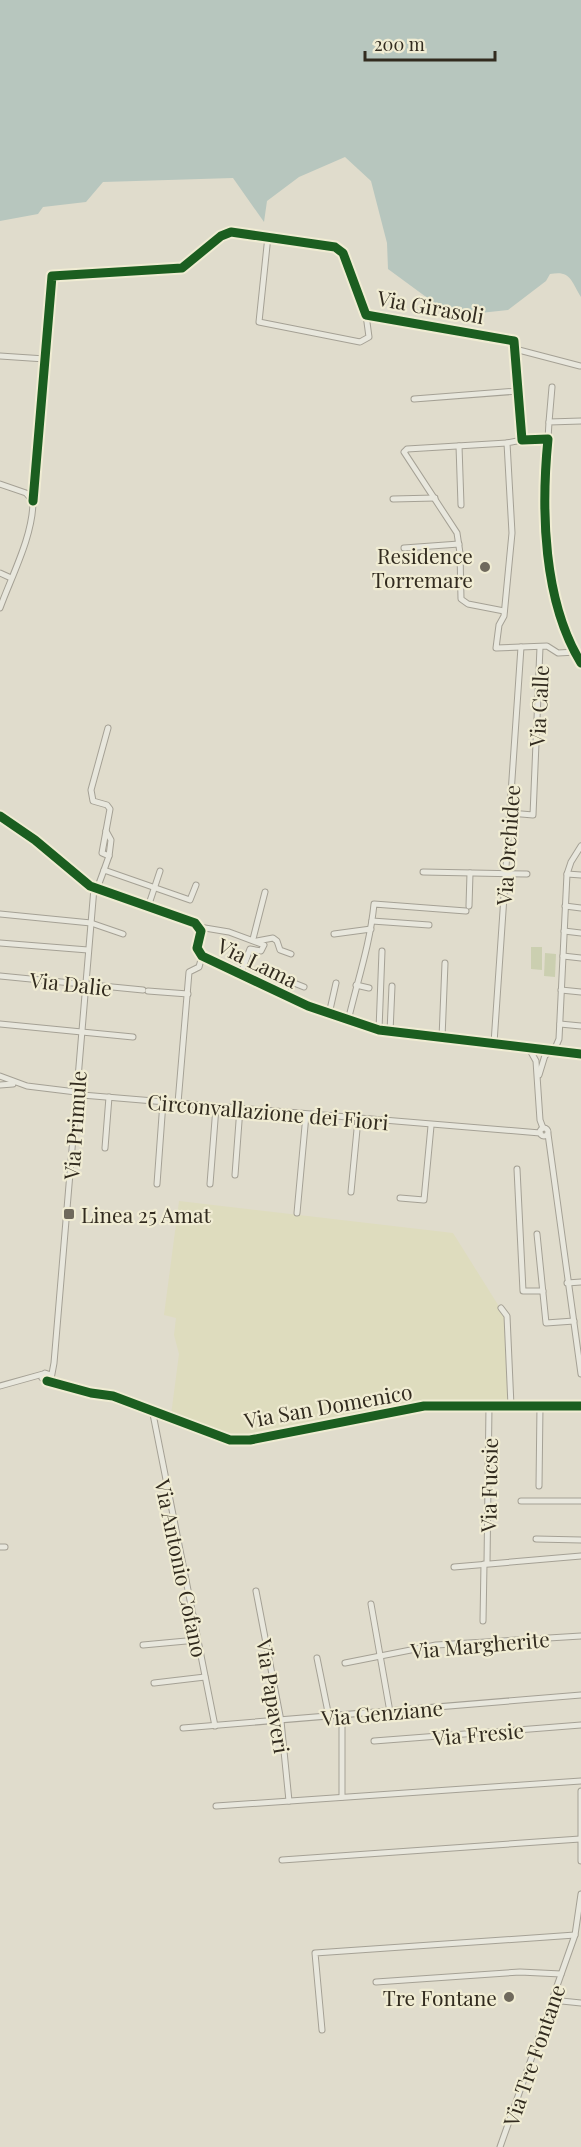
<svg xmlns="http://www.w3.org/2000/svg" width="581" height="2147" viewBox="0 0 581 2147" font-family="'Playfair Display',serif">
	<rect width="100%" height="100%" fill="#e0dccc"/>
	<!-- farmland -->
	<path fill="#dedcbe" d="M179 1201 453 1233 505 1316 509 1404 418 1403 242 1438H230L171 1415 179 1354 174 1335 176 1318 164 1315Z"/>
	<!-- green -->
	<g fill="#cbcfb0">
		<path d="M531 947H542V970L531 969Z"/>
		<path d="M545 953 556 954 555 977 544 976Z"/>
	</g>
	<!-- water -->
	<path fill="#b7c6be" d="M0 0H581V297C571 281 571 270 550 274L546 281 508 310 452 316 388 269 387 243 371 181 345 157 299 177 267 201 264 222 233 178 103 182 86 202 43 207 38 214 0 221Z"/>
	<g fill="none" stroke-linecap="round" stroke-linejoin="round">
		<!-- minor casing -->
		<g stroke="#a5a195" stroke-width="7">
			<g id="minor">
				<path d="M268 236 259 322 360 342 369 337 366 315"/>
				<path d="M515 349 580 366"/>
				<path d="M0 356 45 359"/>
				<path d="M414 399 518 391"/>
				<path d="M549 422 552 387"/>
				<path d="M548 439 549 422 581 421"/>
				<path d="M522 440 507 443 512 533 504 616 499 625 496 648 547 646 558 653 576 652"/>
				<path d="M459 446 461 505"/>
				<path d="M0 484 26 493 33 501C33 536 12 575 0 608"/>
				<path d="M393 499 435 498"/>
				<path d="M33 501 52 276 182 268 221 236 231 232 335 247 343 253 366 315 514 341 522 440 548 439C541 510 543 601 581 663"/>
				<path d="M404 548 459 544"/>
				<path d="M0 573 11 578"/>
				<path d="M504 611 468 604 461 599 460 553 457 533 404 452 407 449 507 443"/>
				<path d="M510 813 533 815 540 647"/>
				<path d="M0 816 35 840 90 886 195 923 201 931 197 948 202 956 308 1006 379 1030 581 1054"/>
				<path d="M106 831 111 840 109 856"/>
				<path d="M104 870 109 856 102 853 110 809 107 805 93 801 91 790 108 728"/>
				<path d="M423 872 527 874"/>
				<path d="M567 874 581 875"/>
				<path d="M97 889 104 870 190 900 196 885"/>
				<path d="M469 906 470 873"/>
				<path d="M565 906 581 908"/>
				<path d="M148 907 160 871"/>
				<path d="M0 914 91 923 123 934"/>
				<path d="M372 921 429 925"/>
				<path d="M199 927 229 932 264 945 261 951 250 949 241 973"/>
				<path d="M564 931 581 933"/>
				<path d="M334 934 371 929"/>
				<path d="M253 939 265 892"/>
				<path d="M257 941 273 938 277 941 280 950 291 954"/>
				<path d="M0 943 88 950"/>
				<path d="M563 956 581 958"/>
				<path d="M0 976 143 990"/>
				<path d="M356 985 369 988"/>
				<path d="M561 990 581 992"/>
				<path d="M148 991 188 994"/>
				<path d="M283 995 289 981 304 987"/>
				<path d="M329 1014 336 983"/>
				<path d="M348 1021C357 982 370 945 374 904L466 911"/>
				<path d="M0 1024 133 1037"/>
				<path d="M560 1024 581 1026"/>
				<path d="M379 1030 382 951"/>
				<path d="M390 1032 392 986"/>
				<path d="M442 1038 445 963"/>
				<path d="M494 1043 521 647"/>
				<path d="M524 1047 531 1052 536 1061 540 1120 543 1128"/>
				<path d="M546 1055 556 1046 559 1039 567 874 571 862 581 846"/>
				<path d="M539 1075 546 1052"/>
				<path d="M0 1076 27 1086 76 1092 82 1095 540 1133"/>
				<path d="M0 1085 13 1084"/>
				<path d="M178 1103 189 972 199 967 202 956"/>
				<circle cx="544" cy="1132" r="4"/>
				<path d="M548 1134 581 1374"/>
				<path d="M105 1148 109 1097"/>
				<path d="M517 1169 523 1291H543"/>
				<path d="M235 1175 240 1108"/>
				<path d="M157 1184 163 1102"/>
				<path d="M210 1184 216 1107"/>
				<path d="M351 1192 358 1119"/>
				<path d="M400 1198 424 1200 431 1126"/>
				<path d="M297 1213 306 1115"/>
				<path d="M537 1234 546 1323 574 1321"/>
				<path d="M567 1283 581 1282"/>
				<path d="M501 1308 507 1316 511 1406"/>
				<path d="M51 1375 45 1373 42 1378 47 1381 51 1379 54 1363 94 888"/>
				<path d="M47 1381 91 1393 113 1396 230 1440H250L424 1406H581"/>
				<path d="M0 1386 43 1374"/>
				<path d="M152 1409 215 1726"/>
				<path d="M539 1486 540 1406"/>
				<path d="M521 1501H581"/>
				<path d="M536 1539 581 1540"/>
				<path d="M0 1547H5"/>
				<path d="M487 1563 489 1406"/>
				<path d="M454 1567 581 1556"/>
				<path d="M256 1591 281 1721 289 1801"/>
				<path d="M371 1604 390 1712"/>
				<path d="M483 1621 484 1564"/>
				<path d="M143 1645 197 1640"/>
				<path d="M317 1658 329 1717"/>
				<path d="M345 1663 436 1645 581 1636"/>
				<path d="M154 1683 205 1677"/>
				<path d="M342 1716V1797"/>
				<path d="M183 1728 581 1695"/>
				<path d="M374 1741 581 1725"/>
				<path d="M581 1791V1861"/>
				<path d="M216 1806 581 1781"/>
				<path d="M282 1860 580 1839"/>
				<path d="M376 1982 520 1972 561 1974"/>
				<path d="M552 2000 581 2003"/>
				<path d="M322 2030 315 1953 575 1935"/>
				<path d="M500 2147 575 1935 581 1894"/>
			</g>
		</g>
		<!-- minor -->
		<use href="#minor" stroke="#e8e7dd" stroke-width="5"/>
		<!-- cycleway casing -->
		<g stroke="#f0ecd3" stroke-width="13">
			<g id="cycleway">
				<path d="M33 501 52 276 182 268 221 236 231 232 335 247 343 253 366 315 514 341 522 440 548 439C541 510 543 601 581 663"/>
				<path d="M0 816 35 840 90 886 195 923 201 931 197 948 202 956 308 1006 379 1030 581 1054"/>
				<path d="M47 1381 91 1393 113 1396 230 1440H250L424 1406H581"/>
			</g>
		</g>
		<!-- cycleway -->
		<use href="#cycleway" stroke="#1b5e20" stroke-width="9"/>
	</g>
	<!-- markers -->
	<g fill="#6f695c" stroke="#f0ecd3" stroke-width="2">
		<circle cx="485" cy="567" r="6"/>
		<rect x="63" y="1208" width="12" height="12" rx="3"/>
		<circle cx="509" cy="1997" r="6"/>
	</g>
	<g text-anchor="middle" dominant-baseline="central" stroke-width="4.5" stroke-linejoin="round" paint-order="stroke">
		<!-- street labels -->
		<g font-size="21" fill="#322b1f" stroke="#f0ecd3">
			<text transform="translate(431 306) rotate(10)">Via Girasoli</text>
			<text transform="translate(538 706) rotate(-87)">Via Calle</text>
			<text transform="translate(507 845) rotate(-86)">Via Orchidee</text>
			<text transform="translate(258 962) rotate(26)">Via Lama</text>
			<text transform="translate(71 983) rotate(6)">Via Dalie</text>
			<text transform="translate(268 1111) rotate(5)">Circonvallazione dei Fiori</text>
			<text transform="translate(74 1125) rotate(-86)">Via Primule</text>
			<text transform="translate(328 1405) rotate(-10)">Via San Domenico</text>
			<text transform="translate(488 1485) rotate(-89)">Via Fucsie</text>
			<text transform="translate(182 1568) rotate(78)">Via Antonio Cofano</text>
			<text transform="translate(480 1644) rotate(-5)">Via Margherite</text>
			<text transform="translate(274 1696) rotate(81)">Via Papaveri</text>
			<text transform="translate(382 1712) rotate(-5)">Via Genziane</text>
			<text transform="translate(478 1733) rotate(-5)">Via Fresie</text>
			<text transform="translate(533 2055) rotate(-71)">Via Tre Fontane</text>
		</g>
		<!-- poi labels -->
		<g font-size="21" fill="#322b1f" stroke="#f0ecd3" text-anchor="end">
			<text x="473" y="555">Residence<tspan x="473" dy="24">Torremare</tspan></text>
			<text x="81" y="1214" text-anchor="start">Linea 25 Amat</text>
			<text x="497" y="1997">Tre Fontane</text>
		</g>
	</g>
	<!-- scale -->
	<path d="M365 51v9h130v-9" fill="none" stroke="#322b1f" stroke-width="3"/>
	<text x="374" y="51" font-size="18" fill="#322b1f" stroke="#f0ecd3" stroke-width="4.5" paint-order="stroke">200 m</text>
</svg>
